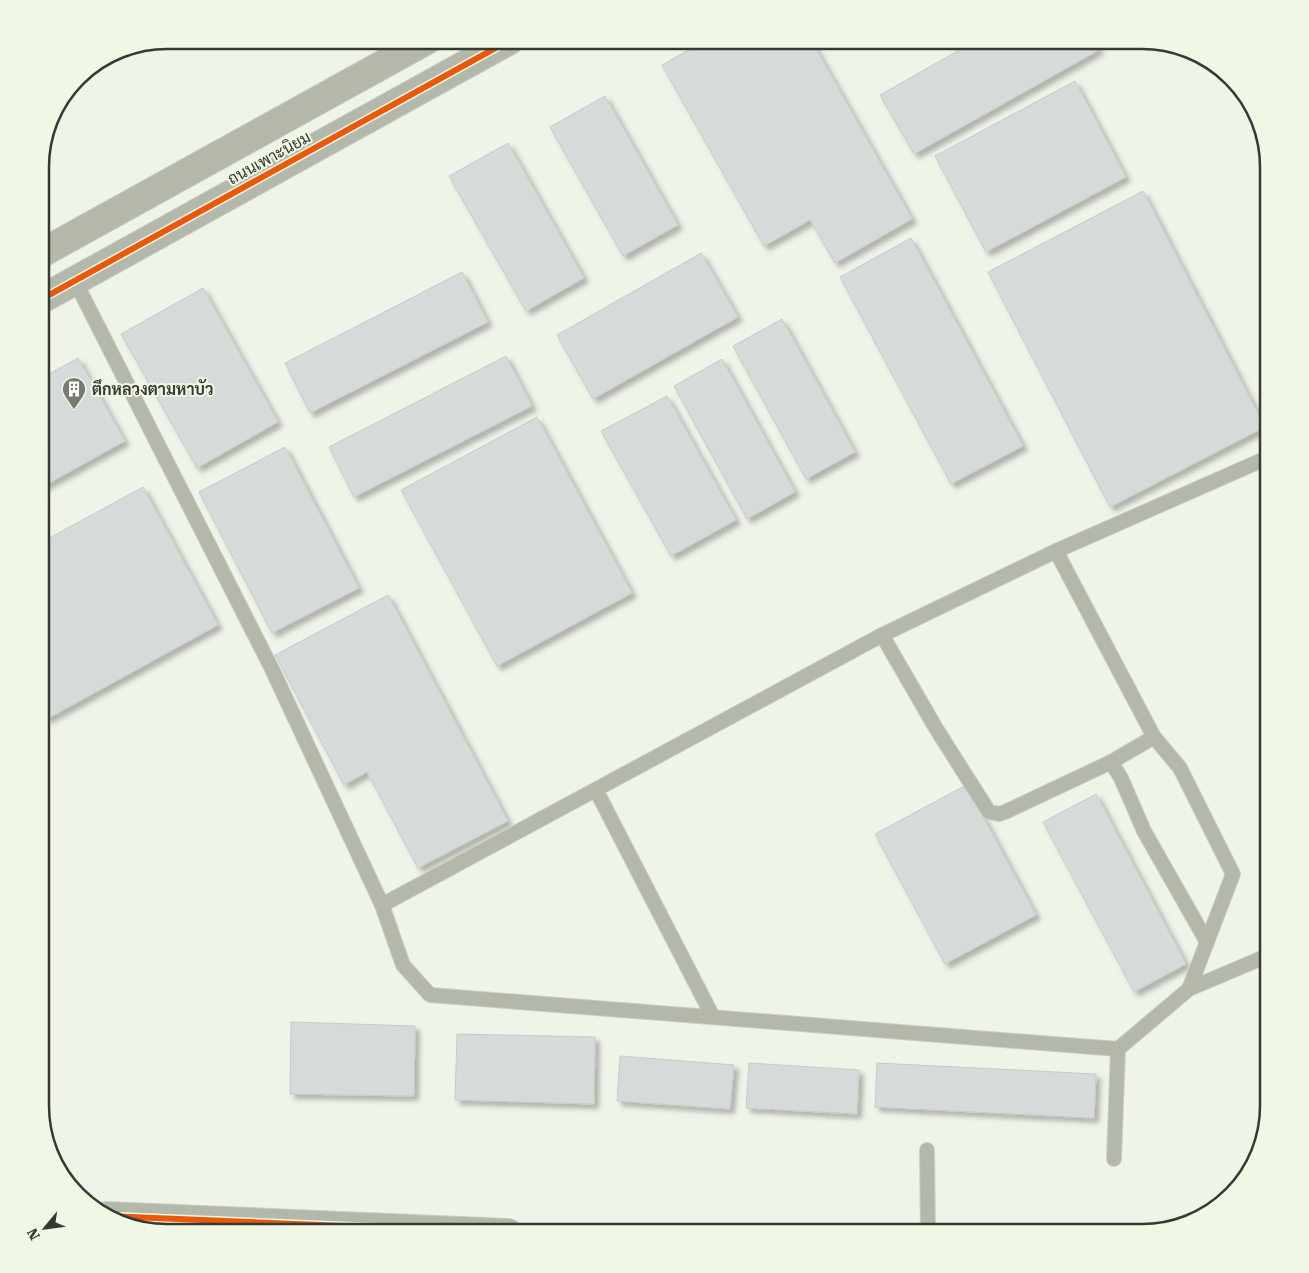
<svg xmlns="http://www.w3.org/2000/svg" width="1309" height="1273" viewBox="0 0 1309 1273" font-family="'Roboto Serif',Sarabun,serif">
	<defs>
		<filter id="shadow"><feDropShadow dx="4.5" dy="4.5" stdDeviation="2.5" flood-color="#0004"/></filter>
	</defs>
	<rect width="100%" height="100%" fill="#eff4e9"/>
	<!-- green -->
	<path fill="#e2f0ca" d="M134 46 71 87 83 72 118 50Z"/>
	<!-- building -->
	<g fill="#d6dbd9" stroke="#c7cbc9" filter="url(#shadow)">
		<path d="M706 40H811L912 219 835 263 810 220 764 246 662 65Z"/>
		<path d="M977 40H1093L1099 50 914 154 880 95Z"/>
		<path d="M1075 81 1126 177 986 252 935 156Z"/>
		<path d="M605 96 678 225 623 256 550 127Z"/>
		<path d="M508 143 584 278 526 311 449 176Z"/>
		<path d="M1143 191 1265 427 1110 507 988 272Z"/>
		<path d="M911 238 1023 446 951 484 840 277Z"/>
		<path d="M701 253 738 317 593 399 557 335Z"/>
		<path d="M462 272 488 322 310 413 285 363Z"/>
		<path d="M203 288 278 422 197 468 121 334Z"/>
		<path d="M782 319 855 452 806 479 733 346Z"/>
		<path d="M506 356 532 406 354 497 329 447Z"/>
		<path d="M78 358 125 441 40 488V379Z"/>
		<path d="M722 359 795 492 747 519 674 386Z"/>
		<path d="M667 396 736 520 671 556 601 431Z"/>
		<path d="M537 417 632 593 497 666 401 490Z"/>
		<path d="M285 447 359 588 272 633 199 492Z"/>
		<path d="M143 487 218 625 47 719 40 707V543Z"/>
		<path d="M388 595 508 821 418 868 367 772 344 785 275 655Z"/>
		<path d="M966 785 1036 915 945 964 875 834Z"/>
		<path d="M1096 794 1186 964 1134 992 1043 822Z"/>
		<path d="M291 1022 415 1026 414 1096 290 1094Z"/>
		<path d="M457 1034 595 1037 594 1104 455 1100Z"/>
		<path d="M620 1056 734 1065 730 1109 617 1101Z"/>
		<path d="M749 1063 859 1070 857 1114 746 1108Z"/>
		<path d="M877 1063 1096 1074 1094 1118 875 1107Z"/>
	</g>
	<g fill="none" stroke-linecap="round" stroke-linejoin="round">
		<!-- service casing -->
		<g stroke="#cacec5" stroke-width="16">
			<g id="service">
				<path d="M75 281 271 667 382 905 403 965 430 995 1118 1049 1189 989 1262 958"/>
				<path d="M1056 551 1269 457"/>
				<path d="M882 635 937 730 989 812 999 814 1005 812 1111 762"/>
				<path d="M1154 737 1111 762 1121 778 1144 831 1207 942"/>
				<path d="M596 790 713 1017"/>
				<path d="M382 905 882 635 1056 551 1154 737 1180 768 1233 874 1189 989"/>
				<path d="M927 1150 928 1233"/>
				<path d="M1114 1159 1118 1049"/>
			</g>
		</g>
		<!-- tertiary casing -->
		<g stroke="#cacec5" stroke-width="30">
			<g id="tertiary">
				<path d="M40 254 427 40"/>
				<path d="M40 300 510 40"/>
				<path d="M107 1216 508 1233"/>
			</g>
		</g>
		<!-- service -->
		<use href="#service" stroke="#b3b8aa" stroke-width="14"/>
		<!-- tertiary -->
		<use href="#tertiary" stroke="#b3b8aa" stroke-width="28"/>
		<!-- cycleway casing -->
		<g stroke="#f0f8e5" stroke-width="9">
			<g id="cycleway">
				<path d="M40 300 510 40"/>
				<path d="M107 1216 508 1233"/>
			</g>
		</g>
		<!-- cycleway -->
		<use href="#cycleway" stroke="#e8590c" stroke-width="6"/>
	</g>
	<!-- icons -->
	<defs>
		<g id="building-pin" transform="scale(1.25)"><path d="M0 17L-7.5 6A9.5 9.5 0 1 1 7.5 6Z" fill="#777b72" stroke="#f0f8e5"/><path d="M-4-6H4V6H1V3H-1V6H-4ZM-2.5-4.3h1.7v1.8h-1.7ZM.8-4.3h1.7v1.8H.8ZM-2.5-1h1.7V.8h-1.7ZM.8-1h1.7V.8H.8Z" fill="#fff"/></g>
	</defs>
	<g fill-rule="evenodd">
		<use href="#building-pin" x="74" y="389"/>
	</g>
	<g text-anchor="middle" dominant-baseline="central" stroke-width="4" stroke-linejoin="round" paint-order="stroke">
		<!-- street labels -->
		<g font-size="16" fill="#373a32" stroke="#f0f8e5">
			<text transform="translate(269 158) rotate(-29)">ถนนเพาะนิยม</text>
		</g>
		<!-- poi labels -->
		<g font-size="16" font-weight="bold" fill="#373a32" stroke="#f0f8e5" text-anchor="start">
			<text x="92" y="389">ตึกหลวงตามหาบัว</text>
		</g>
	</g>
	<!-- crop -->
	<path d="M0 0H1309V1273H0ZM167 49H1142A118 118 0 0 1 1260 167V1106A118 118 0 0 1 1142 1224H167A118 118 0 0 1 49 1106V167A118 118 0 0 1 167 49Z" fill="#f0f8e5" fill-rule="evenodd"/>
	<path fill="none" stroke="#373a32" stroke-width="2.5" d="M167 49H1142A118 118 0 0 1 1260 167V1106A118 118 0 0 1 1142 1224H167A118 118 0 0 1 49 1106V167A118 118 0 0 1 167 49Z"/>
	<!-- north arrow -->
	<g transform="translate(45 1228) rotate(241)" stroke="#f0f8e5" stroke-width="4" paint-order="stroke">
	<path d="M0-4L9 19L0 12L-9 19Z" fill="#373a32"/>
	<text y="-8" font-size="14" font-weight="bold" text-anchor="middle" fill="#373a32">N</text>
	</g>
</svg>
